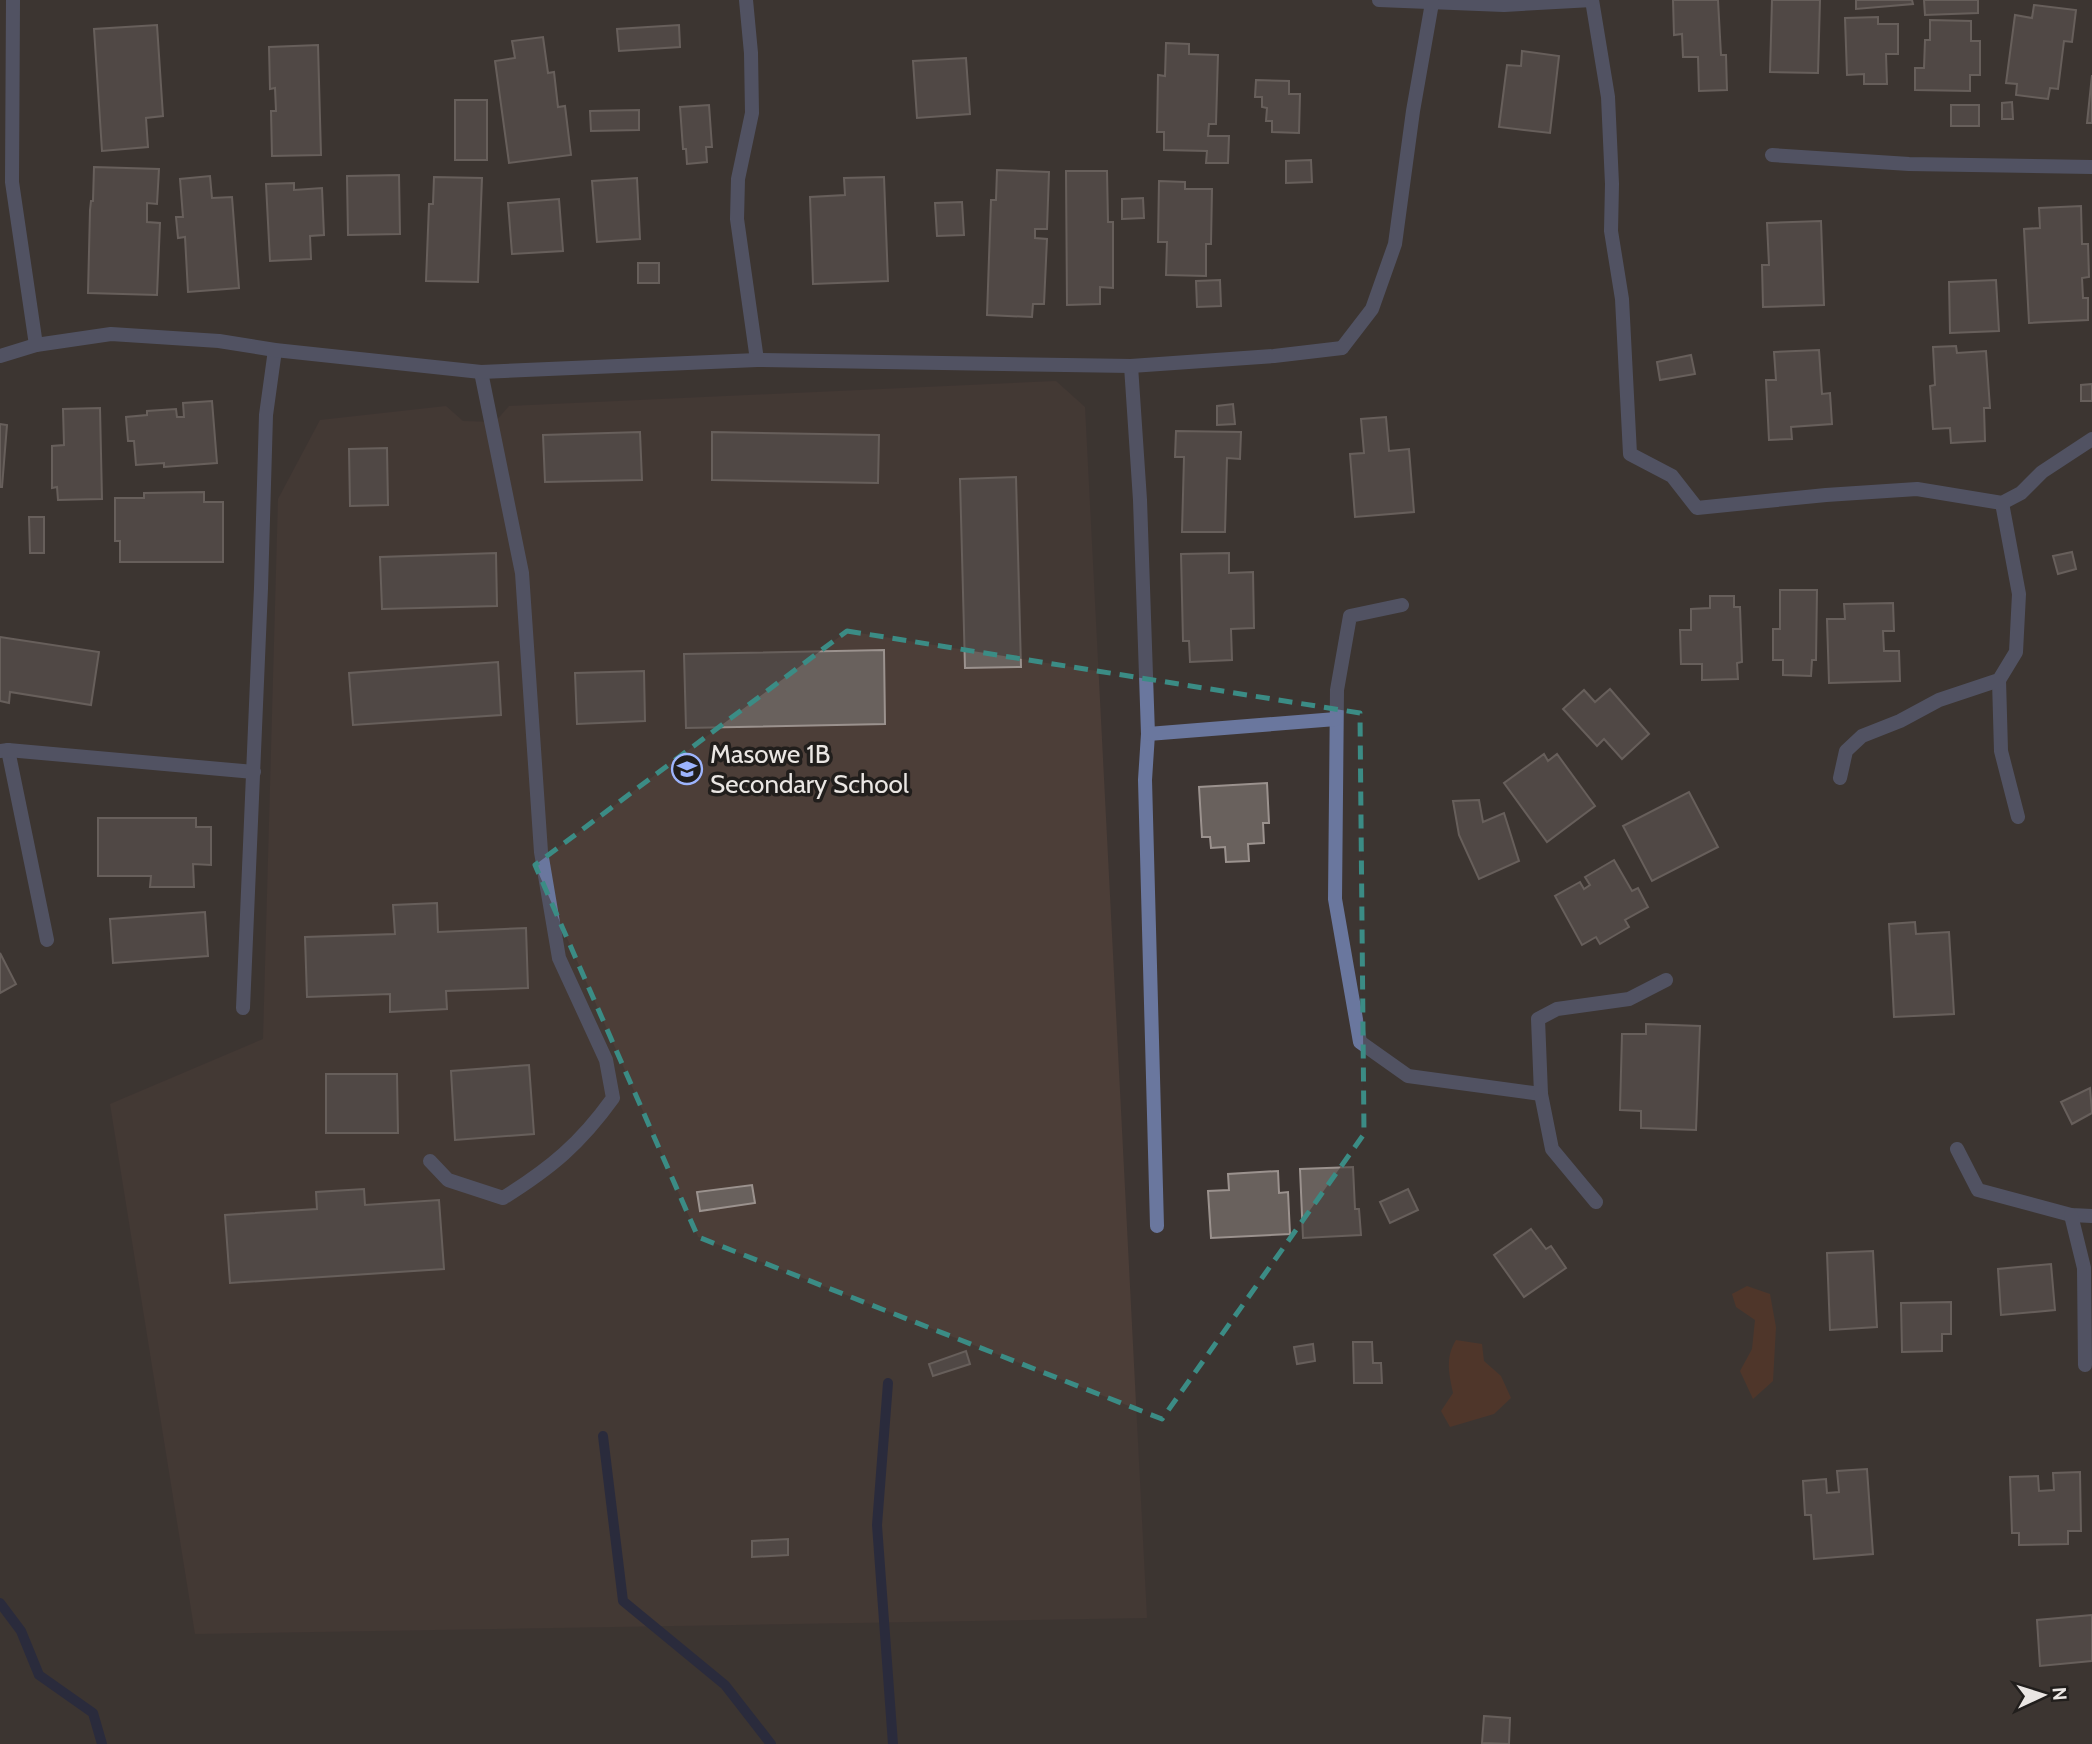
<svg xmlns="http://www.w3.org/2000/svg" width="2092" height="1744" viewBox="0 0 2092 1744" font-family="Cabin,sans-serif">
	<rect width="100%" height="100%" fill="#3d3532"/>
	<!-- built -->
	<path fill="#4c3e38" d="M1056 381 1085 407 1147 1618 195 1634 110 1104 263 1039 278 499 320 420 446 406 463 421 495 422 509 406Z"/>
	<!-- green -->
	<g fill="#663923">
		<path d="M1747 1286 1770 1294 1776 1327 1773 1381 1753 1399 1740 1371 1752 1349 1755 1320 1736 1307 1732 1294Z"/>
		<path d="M1456 1340 1482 1344 1484 1361 1501 1376 1511 1398 1494 1414 1450 1427 1441 1411 1453 1393C1449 1373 1445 1358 1456 1340Z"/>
	</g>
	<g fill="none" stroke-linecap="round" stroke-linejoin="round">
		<!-- stream -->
		<g stroke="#162049" stroke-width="10">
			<path d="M888 1383 877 1525 893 1744"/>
			<path d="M603 1436 623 1601 725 1685 771 1744"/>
			<path d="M0 1603 21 1631 39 1675 93 1713 102 1744"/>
		</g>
	</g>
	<!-- building -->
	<g fill="#69615d" stroke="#9b928e" stroke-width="2">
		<path d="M1673 0H1718L1721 55H1726L1727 90 1699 91 1698 57H1683L1682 34 1674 35Z"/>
		<path d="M1772 0H1820L1818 73 1770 72Z"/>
		<path d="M1856 0H1912L1913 4 1856 9Z"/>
		<path d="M1924 0H1978V13L1925 15Z"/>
		<path d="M2034 5 2076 10 2072 42 2064 41 2058 89 2050 88 2048 99 2016 95 2017 84 2006 83 2015 15 2032 18Z"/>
		<path d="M1878 17V24H1898V54H1886L1887 84H1864V74L1847 75 1845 18Z"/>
		<path d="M1930 20 1971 21V41H1980V75H1970V91L1915 90V68H1924L1925 40H1930Z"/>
		<path d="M157 25 163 116 146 118 148 147 102 151 94 29Z"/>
		<path d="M679 25 680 47 619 51 617 29Z"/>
		<path d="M543 37 548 73 554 72 558 107 565 106 571 155 509 163 495 61 515 58 512 41Z"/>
		<path d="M1166 43 1189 44V54L1218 55 1216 124H1209L1208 136H1229L1228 163H1206L1207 151 1164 150V132H1157L1158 75 1165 76Z"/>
		<path d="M318 45 321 155 272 156 271 111H276L275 88 270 89 269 47Z"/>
		<path d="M1522 51 1559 56 1550 133 1499 127 1507 65 1521 66Z"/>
		<path d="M966 58 970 114 917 118 913 61Z"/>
		<path d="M2092 75V123H2087Z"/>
		<path d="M1256 80 1289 81V94H1300L1299 133 1272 132V121H1266L1267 108 1262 107V97H1255Z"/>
		<rect x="455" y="100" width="32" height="60"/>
		<path d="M2012 102 2013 119H2002V103Z"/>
		<path d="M709 105 712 147H706L707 162 687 164 686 149H683L680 107Z"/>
		<rect x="1951" y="105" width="28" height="21"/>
		<path d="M639 110V130L591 131 590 111Z"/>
		<path d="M1311 160 1312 182 1286 183V161Z"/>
		<path d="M94 167 159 169 157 204 147 203V222L160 223 157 295 88 293 90 210 91 201H93Z"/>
		<path d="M997 170 1049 172 1047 229H1035V238L1047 239 1044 304H1033L1032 317 987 315 991 200H996Z"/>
		<path d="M1066 171H1107L1108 222H1113V288L1100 287V304L1067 305Z"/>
		<path d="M399 175 400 234 348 235 347 176Z"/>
		<path d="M210 176 212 198 232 197 239 288 188 292 185 237 178 238 176 217H183L180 179Z"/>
		<path d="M434 177 482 178 478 282 426 281 429 204H433Z"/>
		<path d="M884 177 888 281 813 284 810 197 845 195 844 178Z"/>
		<path d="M637 178 640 239 597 242 592 181Z"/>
		<path d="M1159 181 1185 182V189H1212L1211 244H1206V276L1166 275 1167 242H1158Z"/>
		<path d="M294 183V190L322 188 324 235 310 236 311 259 270 261 266 184Z"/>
		<path d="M1143 198 1144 218 1122 219V199Z"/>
		<path d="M559 199 563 251 512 254 508 203Z"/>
		<path d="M962 202 964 235 937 236 935 203Z"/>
		<path d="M2081 206 2082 244H2088L2089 277 2082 278 2083 298H2088V320L2029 323 2024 229 2040 228 2039 208Z"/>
		<path d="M1821 221 1824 305 1763 307 1762 265H1769L1767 223Z"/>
		<rect x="638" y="263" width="21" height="20"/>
		<path d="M1220 280 1221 306 1197 307 1196 281Z"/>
		<path d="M1996 280 1999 331 1950 333 1949 282Z"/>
		<path d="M1956 346 1957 353 1986 351 1990 408H1984L1985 441 1951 443 1950 428 1933 429 1930 386 1935 385 1933 347Z"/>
		<path d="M1819 350 1822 394 1830 393 1832 424 1791 427 1792 439 1769 440 1766 380H1776L1774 352Z"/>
		<path d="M1691 355 1695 374 1660 380 1657 362Z"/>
		<path d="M2092 384V401H2081V385Z"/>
		<path d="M212 401 217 463 164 467V463L136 465 134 441H128L126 417 147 415V411L176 409 177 417H184L183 403Z"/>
		<path d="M1233 404 1235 424 1217 425V406Z"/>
		<path d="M100 408 102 499 58 500 57 487 52 488V446L64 445 63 409Z"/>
		<path d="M1386 417 1389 451 1409 449 1414 512 1355 517 1350 454 1364 453 1361 419Z"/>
		<path d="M0 424 7 425 2 487H0Z"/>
		<path d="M1176 431 1241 432 1240 459 1227 458 1225 532H1182L1184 457H1175Z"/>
		<path d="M640 432 642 480 545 482 543 435Z"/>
		<path d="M712 432 879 435 878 483 712 480Z"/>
		<path d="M387 448 388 505 350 506 349 449Z"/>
		<path d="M1016 477 1021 667 965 668 960 479Z"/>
		<path d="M204 492V502H223V562H120V541H115V498H144V493Z"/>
		<path d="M29 517H44V553H30Z"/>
		<path d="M2072 552 2076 569 2058 574 2053 556Z"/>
		<path d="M496 553 497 606 382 609 380 557Z"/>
		<path d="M1229 553V573L1253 572 1254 628 1231 629 1232 660 1190 662 1189 641H1183L1181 554Z"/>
		<path d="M1780 590H1817L1816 660H1812L1811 676 1783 675V660H1773V629H1780Z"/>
		<path d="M1710 596H1734V607H1740L1742 662 1737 663 1738 679 1702 680V664H1681L1680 630H1691V609L1710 608Z"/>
		<path d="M1893 603 1894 631H1883L1884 651H1899L1900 681 1829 683 1827 619H1845L1844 604Z"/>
		<path d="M0 637 99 652 91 705 10 692 9 703 0 701Z"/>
		<path d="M884 650 885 724 686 728 684 654Z"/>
		<path d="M498 662 501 715 353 725 349 673Z"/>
		<path d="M644 671 645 721 577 724 575 673Z"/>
		<path d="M1610 689 1649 734 1622 759 1604 739 1597 746 1563 709 1584 690 1595 702Z"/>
		<path d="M1544 754 1548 761 1557 754 1595 806 1547 842 1504 783Z"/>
		<path d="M1267 783 1269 823H1263L1264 843 1248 844 1249 861 1226 862 1225 847 1211 848 1210 837H1202L1199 787Z"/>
		<path d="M1689 792 1718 847 1652 881 1623 826Z"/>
		<path d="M1479 800 1483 822 1504 813 1519 861 1479 879 1459 835 1453 801Z"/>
		<path d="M98 818H196V827H211V865L193 864 194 887H150L151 876H98Z"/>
		<path d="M1614 860 1632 891 1638 888 1648 907 1625 920 1629 927 1600 944 1596 937 1582 945 1555 896 1580 882 1584 889 1590 885 1585 877Z"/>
		<path d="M437 903 438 932 526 928 528 988 446 991 447 1009 390 1012V994L307 997 305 937 395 934 393 905Z"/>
		<path d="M205 912 208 956 113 963 110 919Z"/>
		<path d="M1915 922 1916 934 1949 932 1954 1014 1894 1017 1889 924Z"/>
		<path d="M0 953 16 984 0 993Z"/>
		<path d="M1646 1024 1700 1026 1696 1130 1641 1128V1111L1620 1110 1622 1034H1646Z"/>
		<path d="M529 1065 534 1134 455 1140 451 1071Z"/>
		<path d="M326 1074H397L398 1133H326Z"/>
		<path d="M2090 1088 2092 1113 2072 1124 2061 1102Z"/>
		<path d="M1353 1167 1355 1209H1359L1361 1235 1303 1238 1300 1169Z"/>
		<path d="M1278 1171 1279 1193 1288 1192 1290 1234 1211 1238 1208 1191 1229 1190 1228 1174Z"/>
		<path d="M752 1185 755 1203 700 1211 697 1192Z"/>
		<path d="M364 1189 365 1205 439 1200 444 1269 230 1283 225 1215 317 1209 316 1192Z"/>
		<path d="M1408 1189 1418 1210 1390 1223 1380 1202Z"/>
		<path d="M1531 1229 1546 1249 1551 1246 1566 1268 1524 1297 1494 1255Z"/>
		<path d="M1873 1251 1877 1327 1830 1330 1827 1253Z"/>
		<path d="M2051 1264 2055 1310 2001 1315 1998 1269Z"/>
		<path d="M1951 1302V1334H1942V1351L1902 1352 1901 1303Z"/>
		<path d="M1353 1342H1372L1373 1363H1381L1382 1383H1354Z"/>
		<path d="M1313 1344 1315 1361 1297 1364 1294 1347Z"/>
		<path d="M966 1351 970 1364 933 1376 929 1364Z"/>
		<path d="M1867 1469 1873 1554 1814 1559 1811 1515H1805L1803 1481 1826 1479 1827 1493 1839 1492 1837 1471Z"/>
		<path d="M2080 1472 2081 1531H2068V1544L2019 1545V1533H2012L2010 1477 2038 1476 2039 1491 2054 1490 2053 1473Z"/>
		<path d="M788 1539V1555L752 1557V1541Z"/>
		<path d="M2092 1615V1661L2040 1666 2037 1620Z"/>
		<path d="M1484 1716 1510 1718 1509 1744 1482 1743Z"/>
	</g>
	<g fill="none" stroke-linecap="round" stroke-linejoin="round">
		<!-- service -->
		<g stroke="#6a779e" stroke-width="14">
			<path d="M13 0 12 182 36 345"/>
			<path d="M746 0 751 53 752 113 738 179 737 219 757 360"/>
			<path d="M1592 0 1608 97 1612 184 1611 231 1622 299 1630 454 1672 476 1697 508 1826 495 1917 489 2002 503 2021 493 2042 472 2092 439"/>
			<path d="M1772 155 1909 164 2092 167"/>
			<path d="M1342 348 1372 309 1395 244 1413 111 1432 3"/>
			<path d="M1131 366 1140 500 1148 734 1145 780 1157 1226"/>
			<path d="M1402 605 1350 616 1337 690 1335 899 1360 1042 1408 1076 1541 1094"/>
			<path d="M1999 680 2001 751 2018 817"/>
			<path d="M1148 734 1336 719"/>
			<path d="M8 750 47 940"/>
			<path d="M0 751 8 750 254 772"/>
			<path d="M1840 778 1846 751 1862 736 1900 721 1939 700 1999 680 2016 652 2019 594 2002 503"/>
			<path d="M243 1008 261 588 266 415 275 350"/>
			<path d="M1957 1149 1978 1190 2071 1215 2092 1216"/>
			<path d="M430 1161 448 1180 503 1198C551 1168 580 1144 613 1098L606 1060 559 958 541 852 522 573 481 372"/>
			<path d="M1596 1202 1552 1149 1541 1094 1538 1019 1557 1009 1629 999 1666 980"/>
			<path d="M2071 1215 2084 1268 2085 1365"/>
		</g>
		<!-- minor -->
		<g stroke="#6a779e" stroke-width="14">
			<path d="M1379 0 1504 5 1592 0"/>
			<path d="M0 356 36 345 111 334 219 341 275 350 481 372 757 360 1131 366 1274 356 1342 348"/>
		</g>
	</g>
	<!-- marked area -->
	<path d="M0 0H2092V1744H0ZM847 631 1360 713 1364 1134 1162 1419 698 1237 535 865Z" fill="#3d3532" fill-opacity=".55" fill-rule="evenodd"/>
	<path fill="none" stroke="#3b8c85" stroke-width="5" stroke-dasharray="14 9" stroke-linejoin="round" d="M847 631 1360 713 1364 1134 1162 1419 698 1237 535 865Z"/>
	<!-- icons -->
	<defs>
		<g id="school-ring" transform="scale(1.575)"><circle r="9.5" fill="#211e1c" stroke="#9db4fd" stroke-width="1.5"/><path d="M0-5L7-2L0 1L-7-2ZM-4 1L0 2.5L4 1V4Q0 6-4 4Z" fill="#9db4fd"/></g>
	</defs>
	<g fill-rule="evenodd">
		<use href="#school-ring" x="687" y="769"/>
	</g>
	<g text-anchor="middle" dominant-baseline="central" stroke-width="7" stroke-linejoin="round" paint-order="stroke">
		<!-- poi labels -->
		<g font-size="26" fill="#eae6e3" stroke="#211e1c" text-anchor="start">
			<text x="710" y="754">Masowe 1B<tspan x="710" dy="30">Secondary School</tspan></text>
		</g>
	</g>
	<!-- north arrow -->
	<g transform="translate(2043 1695) rotate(86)" stroke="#211e1c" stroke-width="5" paint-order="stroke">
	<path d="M0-5L12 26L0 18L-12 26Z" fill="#eae6e3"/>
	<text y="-10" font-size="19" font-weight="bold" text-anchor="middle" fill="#eae6e3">N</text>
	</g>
</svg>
